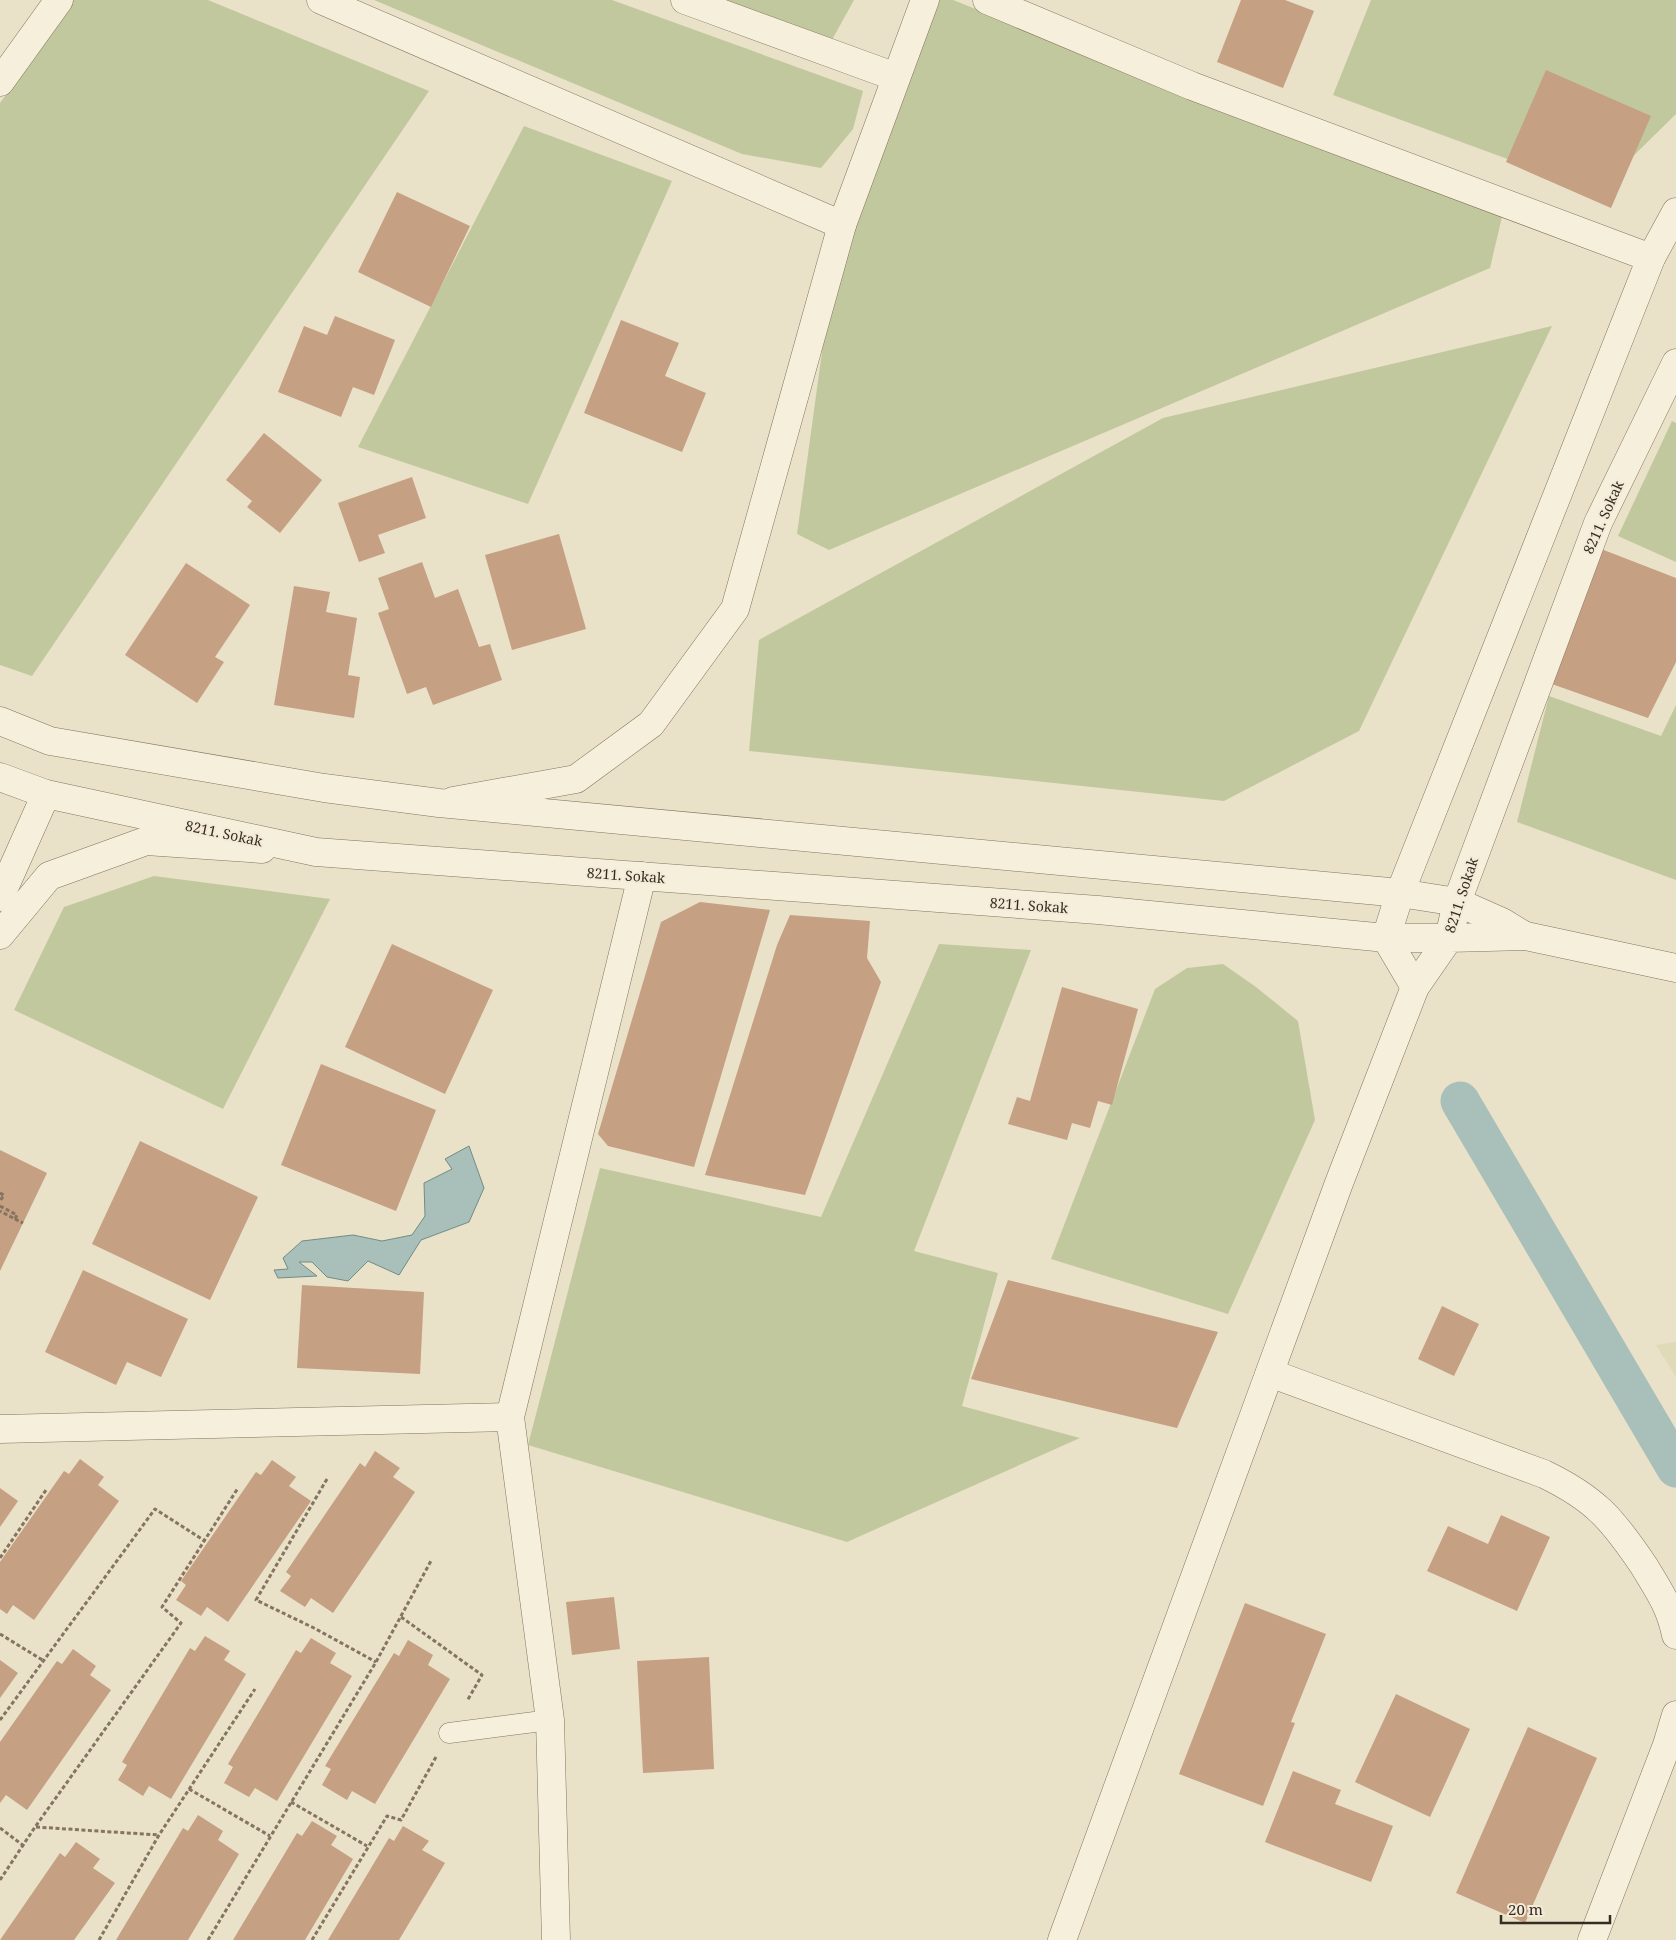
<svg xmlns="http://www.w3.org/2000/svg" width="1676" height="1940" viewBox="0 0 1676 1940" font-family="'Noto Serif',serif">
	<rect width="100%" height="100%" fill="#eae1c9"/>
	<!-- farmland -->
	<path fill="#dfdab7" d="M1676 1342V1377L1656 1345Z"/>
	<!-- green -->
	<g fill="#c2c89d">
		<path d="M73 0H208L429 91 32 676 0 665V103Z"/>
		<path d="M374 0H612L863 91 853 129 821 168 742 154Z"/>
		<path d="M711 0H854L828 47Z"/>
		<path d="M925 0H953L1502 217 1490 268 829 550 797 534 826 323Z"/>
		<path d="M1371 0H1676V114L1617 172 1581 186 1333 95Z"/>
		<path d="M524 126 672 181 528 504 358 447Z"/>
		<path d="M1552 326 1359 731 1224 801 749 751 759 640 1163 418Z"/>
		<path d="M1672 421 1676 423V562L1618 536Z"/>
		<path d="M1549 696 1661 736 1676 705V880L1517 822Z"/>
		<path d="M154 876 330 899 223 1109 14 1010 64 907Z"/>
		<path d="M939 944 1031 950 914 1251 998 1273 962 1406 1080 1438 847 1542 528 1445 600 1168 821 1217Z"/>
		<path d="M1223 964 1256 987 1298 1021 1315 1120 1228 1314 1051 1259 1155 989 1187 968Z"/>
	</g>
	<!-- water -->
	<path fill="#a9bfb9" stroke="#708d86" d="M469 1146 484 1188 469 1222 421 1240 399 1275 368 1261 348 1281 327 1277 312 1262H299L317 1276 278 1278 274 1270 288 1269 283 1258 302 1241 353 1235 382 1241 412 1235 425 1216 424 1183 452 1169 445 1159Z"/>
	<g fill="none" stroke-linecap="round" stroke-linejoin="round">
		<!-- canal -->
		<path stroke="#a9bfb9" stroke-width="39" d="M1460 1101 1676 1468"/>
	</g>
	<!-- building -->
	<g fill="#c5a082">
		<path d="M1241 0H1285L1314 11 1283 88 1217 62Z"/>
		<path d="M1546 70 1651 116 1611 208 1506 162Z"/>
		<path d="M397 192 470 226 431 307 358 272Z"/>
		<path d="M335 316 395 340 374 395 353 387 341 417 278 392 304 326 327 335Z"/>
		<path d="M621 320 679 343 665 376 706 393 682 452 584 413Z"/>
		<path d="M264 433 322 480 280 533 247 507 252 501 226 480Z"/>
		<path d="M412 477 426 518 378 535 385 553 359 562 338 503Z"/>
		<path d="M559 534 586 629 512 650 485 555Z"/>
		<path d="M1596 547 1676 578V662L1648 718 1549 683Z"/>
		<path d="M422 562 435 598 458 589 479 647 490 644 502 680 433 705 426 687 407 694 378 613 389 609 378 578Z"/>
		<path d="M186 563 250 605 215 657 224 662 197 703 125 655Z"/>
		<path d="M294 586 330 592 326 612 357 618 348 675 360 677 354 718 274 705Z"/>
		<path d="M700 902 770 910 694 1167 608 1146 598 1134 661 922Z"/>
		<path d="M790 915 870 921 867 958 881 982 805 1195 705 1175 777 945Z"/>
		<path d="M392 944 493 990 445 1094 345 1047Z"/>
		<path d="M1062 987 1138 1009 1112 1105 1098 1101 1090 1128 1072 1123 1067 1140 1008 1124 1017 1097 1030 1101Z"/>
		<path d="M321 1064 436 1110 396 1211 281 1165Z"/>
		<path d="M140 1141 258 1197 210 1300 92 1244Z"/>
		<path d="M0 1150 47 1173 0 1271Z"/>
		<path d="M83 1270 188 1319 161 1377 127 1362 116 1385 45 1352Z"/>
		<path d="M1008 1280 1218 1332 1177 1428 971 1379Z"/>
		<path d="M302 1285 424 1292 420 1374 297 1368Z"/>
		<path d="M1442 1306 1479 1324 1454 1376 1418 1359Z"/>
		<path d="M375 1451 400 1468 393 1477 415 1492 333 1613 311 1598 305 1607 280 1591 291 1576 286 1572 360 1463 365 1467Z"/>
		<path d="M80 1459 104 1477 98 1485 119 1501 34 1620 13 1605 7 1614 0 1609V1562L64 1471 69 1474Z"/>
		<path d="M272 1460 296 1477 289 1486 311 1501 228 1622 207 1607 201 1616 176 1600 186 1585 181 1581 256 1472 261 1475Z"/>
		<path d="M0 1488 18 1501 0 1527Z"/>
		<path d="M1501 1515 1550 1537 1517 1611 1427 1571 1448 1526 1488 1544Z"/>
		<path d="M614 1597 620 1649 572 1655 566 1602Z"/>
		<path d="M1245 1603 1326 1634 1291 1722 1295 1723 1263 1806 1179 1774Z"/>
		<path d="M205 1636 230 1651 224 1660 246 1674 171 1799 149 1786 143 1796 118 1780 127 1765 122 1762 190 1648 195 1651Z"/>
		<path d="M311 1638 336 1653 330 1663 352 1676 277 1801 255 1788 249 1797 224 1783 233 1767 228 1764 296 1650 301 1653Z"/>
		<path d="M408 1640 433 1655 428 1665 450 1679 375 1804 352 1791 347 1800 322 1785 331 1769 325 1766 394 1653 399 1656Z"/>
		<path d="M73 1649 96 1666 90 1675 111 1690 27 1810 6 1795 0 1803V1742L57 1661 62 1664Z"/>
		<path d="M709 1657 714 1769 643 1773 637 1661Z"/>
		<path d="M0 1660 18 1673 0 1698Z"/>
		<path d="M1396 1694 1470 1729 1430 1817 1355 1782Z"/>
		<path d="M1528 1727 1597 1758 1525 1923 1456 1893Z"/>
		<path d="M1293 1771 1341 1790 1335 1804 1393 1826 1371 1882 1265 1842Z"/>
		<path d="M198 1815 223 1831 218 1840 239 1854 188 1940H116L183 1828 188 1831Z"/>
		<path d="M312 1821 337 1836 331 1845 353 1859 305 1940H233L297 1833 302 1836Z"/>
		<path d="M403 1826 429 1841 422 1850 445 1863 399 1940H328L389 1838 394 1841Z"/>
		<path d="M76 1842 100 1859 93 1868 115 1883 74 1940H0L60 1853 65 1857Z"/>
	</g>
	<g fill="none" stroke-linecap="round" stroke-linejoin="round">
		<!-- service casing -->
		<g stroke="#85745f" stroke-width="21">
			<path id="service" d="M449 1733 550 1720"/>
		</g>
		<!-- minor casing -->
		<g stroke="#85745f" stroke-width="29">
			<g id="minor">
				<path d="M321 0 842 225"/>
				<path d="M685 0 896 77"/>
				<path d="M987 0 1192 86 1651 258"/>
				<path d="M0 82 59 0"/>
				<path d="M453 801 576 779 651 724 735 609 842 225 925 0"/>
				<path d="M0 897 46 794"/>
				<path d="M1457 902 1502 922 1525 936"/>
				<path d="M0 935 49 876 146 841 262 849"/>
				<path d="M1386 938 1415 987"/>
				<path d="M1270 1373 1544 1474C1596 1499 1613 1520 1644 1566 1659 1591 1670 1606 1676 1635"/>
				<path d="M0 1429 510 1417"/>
				<path d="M556 1940 550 1720 510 1417 642 876"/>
				<path d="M1062 1940 1339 1183 1415 987 1449 938 1526 936 1676 968"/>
				<path d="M1592 1940 1667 1745 1676 1715"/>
			</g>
		</g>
		<!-- tertiary casing -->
		<g stroke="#85745f" stroke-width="29">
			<g id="tertiary">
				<path d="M0 721 50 741 324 788 439 803 1400 893 1457 902"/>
				<path d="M0 777 46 794 316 852 1098 910 1386 938H1449L1457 902 1598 523 1676 363"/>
				<path d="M1386 938 1400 893 1651 258 1676 212"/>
			</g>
		</g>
		<!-- path -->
		<g stroke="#85745f" stroke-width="3" stroke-dasharray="4 2.5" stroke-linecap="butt">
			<path d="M0 1193 4 1195 0 1201"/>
			<path d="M0 1206 17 1215 15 1219 0 1211"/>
			<path d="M15 1219 23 1223"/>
			<path d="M327 1479 256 1600 314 1628 376 1662"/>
			<path d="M0 1558 46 1490"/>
			<path d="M401 1617 482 1675 467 1701"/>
			<path d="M0 1634 44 1661"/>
			<path d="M0 1720 155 1509 205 1541"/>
			<path d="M189 1789 270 1836"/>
			<path d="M291 1802 367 1846"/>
			<path d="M36 1827 159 1835"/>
			<path d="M0 1828 24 1846"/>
			<path d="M0 1880 35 1827 181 1623 162 1607 238 1488"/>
			<path d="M99 1940 159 1835 255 1689"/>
			<path d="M208 1940 376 1662 432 1559"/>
			<path d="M312 1940 387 1816 401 1820 436 1757"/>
		</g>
		<!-- service -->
		<use href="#service" stroke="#f6efdb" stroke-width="20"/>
		<!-- minor -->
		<use href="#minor" stroke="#f6efdb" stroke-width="28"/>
		<!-- tertiary -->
		<use href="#tertiary" stroke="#f6efdb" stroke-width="28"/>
	</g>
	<g text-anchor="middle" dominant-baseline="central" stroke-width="4" stroke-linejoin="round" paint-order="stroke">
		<!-- street labels -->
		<g font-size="14" fill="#372c21" stroke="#f3ebd7">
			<text transform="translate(1603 517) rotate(-66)">8211. Sokak</text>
			<text transform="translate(224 833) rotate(12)">8211. Sokak</text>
			<text transform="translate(626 875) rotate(4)">8211. Sokak</text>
			<text transform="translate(1461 895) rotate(-72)">8211. Sokak</text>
			<text transform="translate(1029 905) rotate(4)">8211. Sokak</text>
		</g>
	</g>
	<!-- scale -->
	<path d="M1501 1915v8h109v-8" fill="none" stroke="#372c21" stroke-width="2.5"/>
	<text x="1508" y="1915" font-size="15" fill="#372c21" stroke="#f3ebd7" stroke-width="4" paint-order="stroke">20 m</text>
</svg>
